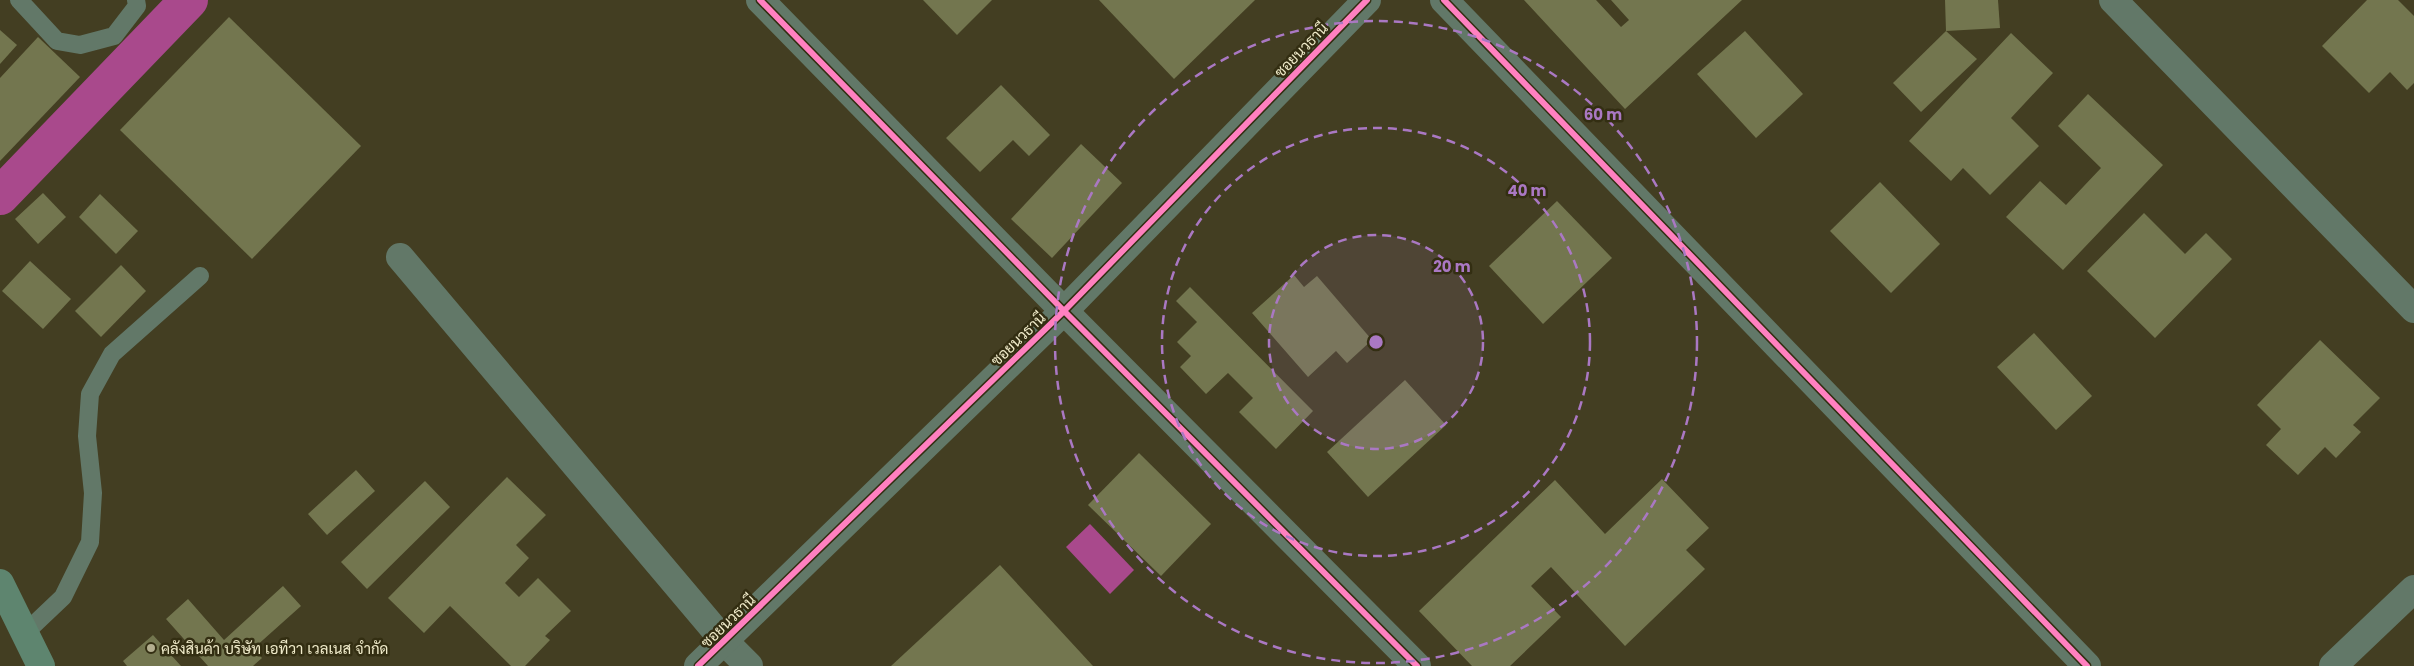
<svg xmlns="http://www.w3.org/2000/svg" width="2414" height="666" viewBox="0 0 2414 666" font-family="Poppins,Sarabun,sans-serif">
	<rect width="100%" height="100%" fill="#433e22"/>
	<!-- water -->
	<path fill="#a9498c" d="M1090 524 1134 570 1110 594 1066 547Z"/>
	<g fill="none" stroke-linecap="round" stroke-linejoin="round">
		<!-- canal -->
		<path stroke="#a9498c" stroke-width="38" d="M0 196 189 0"/>
	</g>
	<!-- building -->
	<g fill="#73764f">
		<path d="M923 0H992L957 35Z"/>
		<path d="M1099 0H1255L1174 79Z"/>
		<path d="M1524 0H1596L1621 27 1629 20 1611 0H1742L1625 109Z"/>
		<path d="M1945 0H1998L2000 28 1946 31Z"/>
		<path d="M2367 0H2398L2414 16V83L2407 90 2390 72 2369 93 2322 46Z"/>
		<path d="M229 17 361 146 252 259 120 130Z"/>
		<path d="M0 30 17 45 0 64Z"/>
		<path d="M1745 31 1803 94 1756 138 1697 74Z"/>
		<path d="M1946 31 1977 59 1921 112 1893 83Z"/>
		<path d="M2011 33 2053 73 2011 118 2039 146 1990 195 1963 168 1951 181 1909 141Z"/>
		<path d="M38 37 80 77 0 161V78Z"/>
		<path d="M1001 85 1050 135 1029 156 1013 140 980 172 946 138Z"/>
		<path d="M2088 94 2163 165 2063 270 2006 217 2040 181 2066 205 2101 168 2058 126Z"/>
		<path d="M1081 144 1122 183 1052 258 1011 219Z"/>
		<path d="M1880 182 1940 244 1891 293 1830 231Z"/>
		<path d="M43 193 66 217 38 244 15 219Z"/>
		<path d="M100 194 138 231 116 254 79 217Z"/>
		<path d="M1557 201 1612 258 1543 324 1489 266Z"/>
		<path d="M2144 213 2185 254 2206 233 2232 259 2155 338 2087 271Z"/>
		<path d="M30 261 71 299 43 329 2 291Z"/>
		<path d="M121 265 146 291 101 337 75 311Z"/>
		<path d="M1294 275 1304 287 1317 276 1372 340 1347 363 1336 351 1308 377 1252 313Z"/>
		<path d="M1190 287 1313 411 1276 449 1239 412 1253 398 1228 373 1206 394 1180 367 1191 356 1177 342 1197 322 1176 301Z"/>
		<path d="M2034 333 2092 396 2056 430 1997 367Z"/>
		<path d="M2320 340 2380 398 2353 425 2361 432 2336 458 2325 447 2298 475 2266 445 2281 429 2257 405Z"/>
		<path d="M1405 380 1446 425 1368 497 1327 452Z"/>
		<path d="M1139 453 1211 524 1161 576 1088 505Z"/>
		<path d="M356 470 375 491 327 535 308 514Z"/>
		<path d="M507 477 546 515 516 545 529 558 505 583 519 597 538 578 571 611 545 636 550 640 525 666H511L450 606 424 633 388 598Z"/>
		<path d="M1662 479 1709 528 1686 550 1705 569 1625 646 1551 567 1531 586 1561 617 1510 666H1472L1419 611 1555 480 1605 534Z"/>
		<path d="M425 481 450 507 367 589 341 562Z"/>
		<path d="M1000 565 1093 666H891Z"/>
		<path d="M283 586 301 606 253 649 262 658 253 666H208L166 619 188 599 224 640Z"/>
		<path d="M153 635 181 666H127L123 661Z"/>
	</g>
	<g fill="none" stroke-linecap="round" stroke-linejoin="round">
		<!-- service -->
		<g stroke="#627868" stroke-width="18">
			<path d="M19 0 57 41 80 45 114 36 137 6 136 0"/>
			<path d="M24 634 63 597 90 542 93 493 87 436 90 394 112 354 200 276"/>
		</g>
		<!-- minor -->
		<g stroke="#627868" stroke-width="28">
			<path d="M760 0 1064 311 1417 666"/>
			<path d="M1444 0 2087 666"/>
			<path d="M2113 0 2414 309"/>
			<path d="M400 257 725 642 749 666"/>
			<path d="M698 666 1064 311 1367 0"/>
			<path d="M2333 666 2414 589"/>
		</g>
		<!-- primary -->
		<path stroke="#5e856f" stroke-width="28" d="M0 583 41 666"/>
		<!-- cycleway casing -->
		<g stroke="#332e12" stroke-width="9">
			<g id="cycleway">
				<path d="M760 0 1064 311 1417 666"/>
				<path d="M1444 0 2087 666"/>
				<path d="M698 666 1064 311 1367 0"/>
			</g>
		</g>
		<!-- cycleway -->
		<use href="#cycleway" stroke="#ff80c0" stroke-width="6"/>
	</g>
	<!-- distance rings -->
	<circle cx="1376" cy="342" r="107" fill="#aa78c3" fill-opacity=".12"/>
	<g fill="none" stroke="#aa78c3" stroke-width="2.5" stroke-dasharray="9 6">
		<circle cx="1376" cy="342" r="107"/>
		<circle cx="1376" cy="342" r="214"/>
		<circle cx="1376" cy="342" r="321"/>
	</g>
	<!-- markers -->
	<circle fill="#b3ae8f" stroke="#332e12" stroke-width="2" cx="151" cy="648" r="5"/>
	<g text-anchor="middle" dominant-baseline="central" stroke-width="5" stroke-linejoin="round" paint-order="stroke">
		<!-- street labels -->
		<g font-size="15" fill="#f0ebca" stroke="#332e12">
			<text transform="translate(1301 50) rotate(-46)">ซอยนวธานี</text>
			<text transform="translate(1018 339) rotate(-44)">ซอยนวธานี</text>
			<text transform="translate(728 621) rotate(-44)">ซอยนวธานี</text>
		</g>
		<!-- poi labels -->
		<g font-size="15" fill="#f0ebca" stroke="#332e12" text-anchor="start">
			<text x="161" y="648">คลังสินค้า บริษัท เอทีวา เวลเนส จำกัด</text>
		</g>
	</g>
	<circle cx="1376" cy="342" r="8" fill="#aa78c3" stroke="#332e12" stroke-width="2.5"/>
	<g font-size="15" text-anchor="middle" font-weight="bold" fill="#aa78c3" stroke="#332e12" stroke-width="5" stroke-linejoin="round" paint-order="stroke">
		<text x="1603" y="120">60 m</text>
		<text x="1527" y="196">40 m</text>
		<text x="1452" y="272">20 m</text>
	</g>
</svg>
